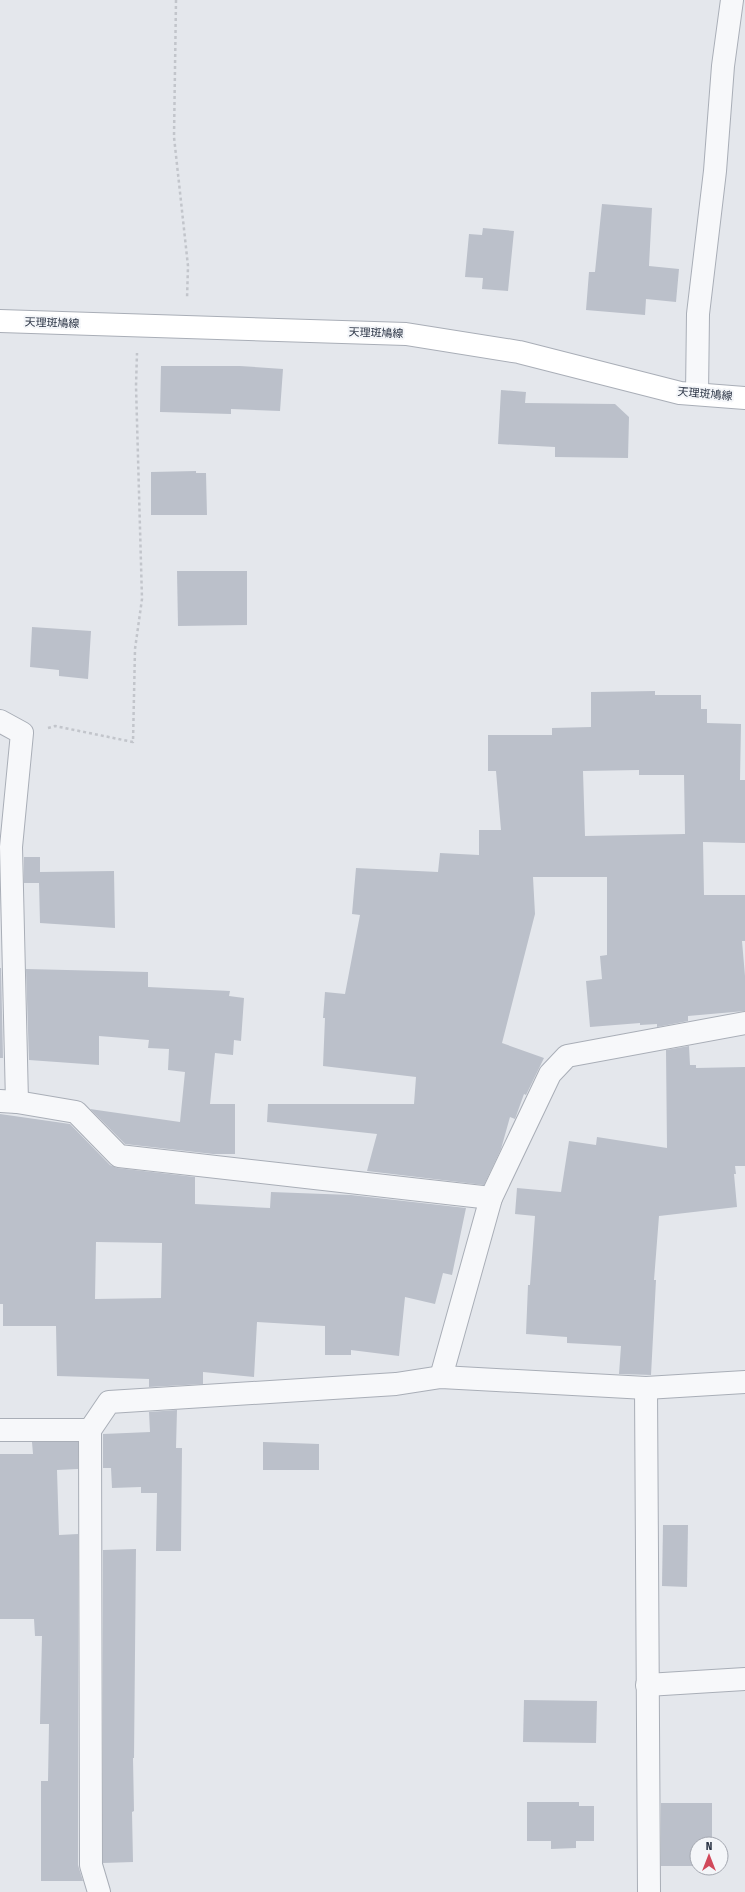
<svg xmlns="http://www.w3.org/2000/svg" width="745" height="1892" viewBox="0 0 745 1892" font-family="'Fira Sans Condensed','Noto Sans JP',sans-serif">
	<rect width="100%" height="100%" fill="#e4e7ec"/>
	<!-- building -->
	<g fill="#bbc0ca" fill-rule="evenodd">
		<path d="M602 204 652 208 649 266 679 269 676 302 646 299 645 315 586 310 589 272H595Z"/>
		<path d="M483 228 514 231 508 291 482 289 483 278 465 277 469 234 482 235Z"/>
		<path d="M161 366H240L283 369 280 411 231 409V414L160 412Z"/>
		<path d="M501 390 526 392 525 403 615 404 629 417 628 458 555 457V447L498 444Z"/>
		<path d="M196 471V473H206L207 515H151V472Z"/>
		<path d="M177 571H247V625L178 626Z"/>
		<path d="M32 627 91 631 88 679 59 676V670L30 667Z"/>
		<path d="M655 691V695H701V709H707V723L741 724 740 780H745V843L703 842 704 895H745V941H742L745 976V1011L688 1016V1021L657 1027V1024L640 1025V1023L590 1027 586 981 602 979 600 956 607 955V877H533L535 914 502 1043 544 1058 526 1095 524 1094 515 1119 510 1117 501 1149 484 1185 367 1171 377 1134 267 1122 268 1104H414L416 1077 323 1066 325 1018H323L325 992 345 994 360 915 352 914 356 868 438 872 440 853 479 855V830H501L496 771H488V735H552V728L591 727V692ZM639 770V775H684L685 834 585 836 583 771Z"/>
		<path d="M24 857H40V872L114 871 115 928 40 923 39 883H24Z"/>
		<path d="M0 968H1L3 1058H0Z"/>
		<path d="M26 969 148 972V987L230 991 229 996 244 998 241 1041 234 1040 233 1055 215 1053 210 1104H235V1154H213L125 1144 90 1109 180 1122 185 1072 168 1070 169 1049 148 1048 149 1040 99 1036V1065L29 1060Z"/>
		<path d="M689 1046 690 1065H696V1068L745 1067V1166H735L736 1174H734L737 1207 659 1216 654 1280H656L651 1375 619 1374 621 1346 567 1343V1337L526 1334 528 1285H530L535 1216 515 1214 517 1188 561 1192 569 1141 596 1145 597 1137 667 1148 666 1050Z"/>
		<path d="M0 1114 70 1124 110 1165 117 1168 195 1177V1204L270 1208 271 1192 351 1195 466 1208 452 1275 443 1273 435 1304 405 1297 399 1356 351 1350V1355H325V1326L257 1322 254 1377 203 1372V1384L149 1387V1379L57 1376 56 1326H3V1304H0ZM96 1242 162 1243 161 1298 95 1299Z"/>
		<path d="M177 1410 176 1448H182L181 1551H156L157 1493H141V1487L112 1488 111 1468H103V1434L150 1432 149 1412Z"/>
		<path d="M32 1442H78V1469L57 1470 59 1535 78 1534V1865L83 1881H41V1781H48L49 1724H40L42 1636H35L34 1619H0V1454H33Z"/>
		<path d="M263 1442 319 1444V1470H263Z"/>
		<path d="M663 1525H688L687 1587 662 1586Z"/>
		<path d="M136 1549 134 1758H133L134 1811 132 1812 133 1862 103 1863V1550Z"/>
		<path d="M524 1700 597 1701 596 1743 523 1742Z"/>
		<path d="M527 1802H579V1806H594V1841H576V1848L551 1849V1841H527Z"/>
		<path d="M661 1803H712V1844H697V1866H661Z"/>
	</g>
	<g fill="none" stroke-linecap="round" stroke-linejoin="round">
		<!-- street casing -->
		<g stroke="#a9aeb7" stroke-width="24">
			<g id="street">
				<path d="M697 394 698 314 715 171 723 66 732 0"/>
				<path d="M0 721 22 733 11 847 17 1102"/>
				<path d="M0 1101 17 1102 76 1112 119 1156 491 1198"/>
				<path d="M441 1377 491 1198 550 1074 567 1056 745 1023"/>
				<path d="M646 1388 649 1892"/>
				<path d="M0 1430H90"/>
				<path d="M647 1685 745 1679"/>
				<path d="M99 1892 91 1865 90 1430 109 1402 396 1384 441 1377 646 1388 745 1382"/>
			</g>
		</g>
		<!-- secondary casing -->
		<g stroke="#a9aeb7" stroke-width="24">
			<path id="secondary" d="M0 321 406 334 519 352 680 393 745 398"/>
		</g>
		<!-- path -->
		<g stroke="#c2c5cb" stroke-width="2.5" stroke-dasharray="3 3" stroke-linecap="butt">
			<path d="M176 0 174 137 188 266 187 299"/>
			<path d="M48 728 55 726 133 742 135 649 142 599 136 386 137 353"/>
		</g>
		<!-- street -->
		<use href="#street" stroke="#f7f8fa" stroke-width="22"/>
		<!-- secondary -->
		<use href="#secondary" stroke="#fff" stroke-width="22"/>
	</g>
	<g text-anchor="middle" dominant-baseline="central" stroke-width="4" stroke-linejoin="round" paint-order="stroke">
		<!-- street labels -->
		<g font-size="11" fill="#2b3445" stroke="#f4f6f9">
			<text transform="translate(52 323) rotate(2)">天理斑鳩線</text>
			<text transform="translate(376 333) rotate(2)">天理斑鳩線</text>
			<text transform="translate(705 394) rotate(5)">天理斑鳩線</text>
		</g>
	</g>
	<!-- north arrow -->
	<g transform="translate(709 1856)"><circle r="19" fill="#f4f6f9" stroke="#a4a8b1"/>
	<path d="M0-3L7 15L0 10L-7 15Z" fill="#d1495b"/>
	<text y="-6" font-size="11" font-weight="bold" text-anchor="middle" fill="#2b3445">N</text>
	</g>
</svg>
